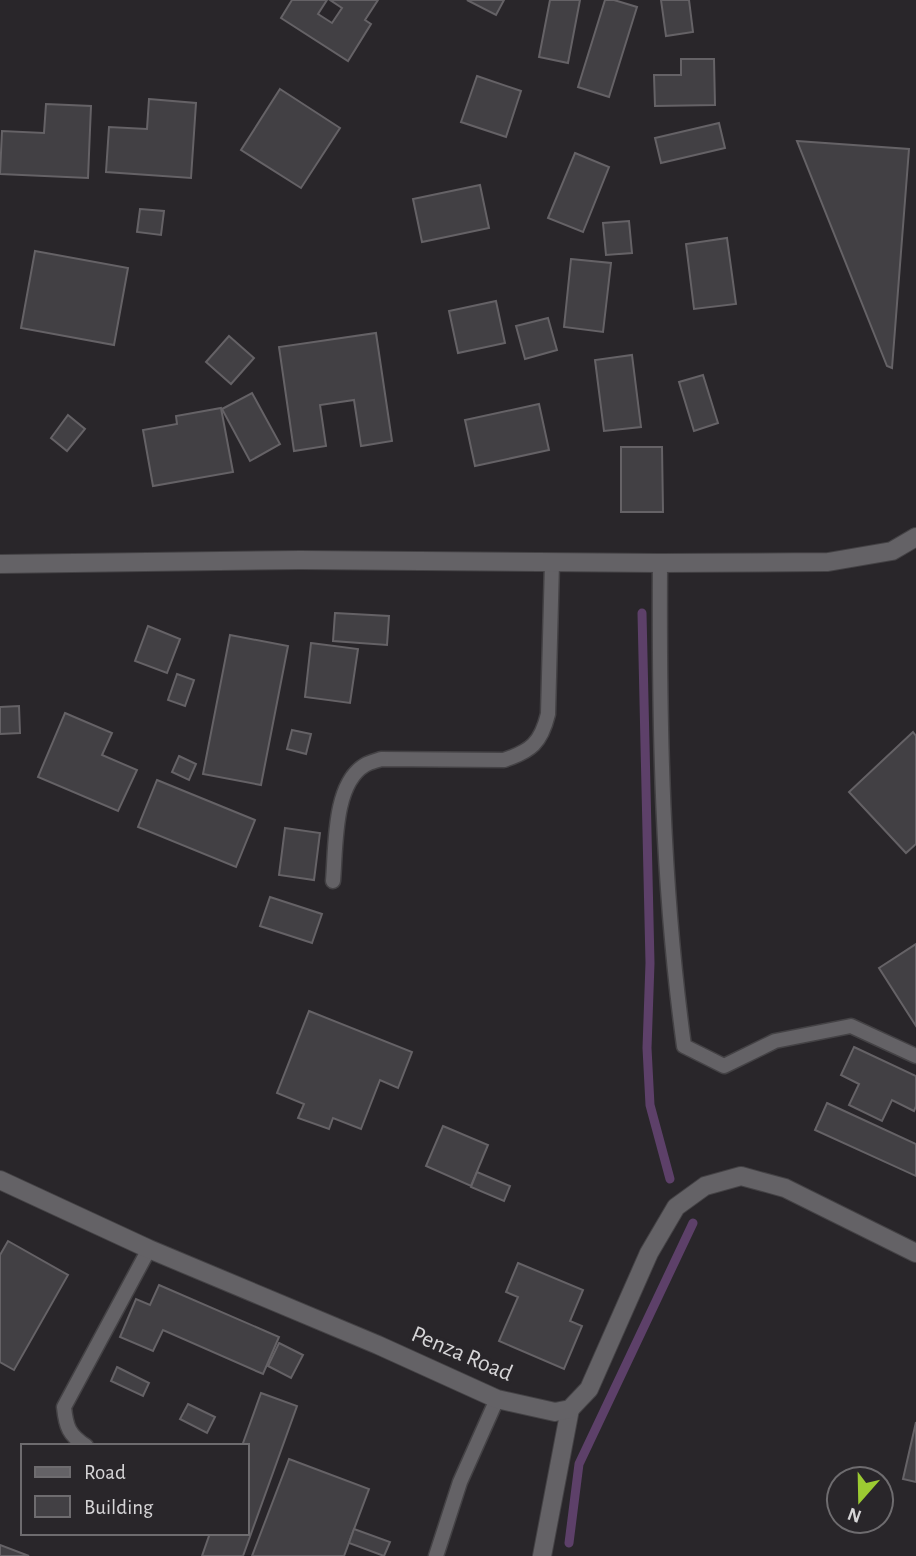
<svg xmlns="http://www.w3.org/2000/svg" width="916" height="1556" viewBox="0 0 916 1556" font-family="'Alegreya Sans',sans-serif">
	<rect width="100%" height="100%" fill="#29262a"/>
	<g fill="none" stroke-linecap="round" stroke-linejoin="round">
		<!-- stream -->
		<g stroke="#5d4069" stroke-width="9">
			<path d="M642 613 650 963 647 1048 650 1105 670 1179"/>
			<path d="M569 1543 579 1464 693 1223"/>
		</g>
	</g>
	<!-- building -->
	<g fill="#424044" stroke="#656266" stroke-width="2">
		<path d="M292 0H327L318 14 332 23 342 8 330 0H378L365 20 371 24 348 61 281 18Z"/>
		<path d="M467 0H504L496 15Z"/>
		<path d="M550 0H580L568 63 539 57Z"/>
		<path d="M605 0H614L637 7 609 97 578 87Z"/>
		<path d="M661 0H689L693 32 666 36Z"/>
		<path d="M681 59H714L715 105 655 106 654 75H681Z"/>
		<path d="M477 76 521 91 506 137 461 122Z"/>
		<path d="M280 89 340 128 301 188 241 150Z"/>
		<path d="M149 99 196 103 191 178 106 172 109 127 147 129Z"/>
		<path d="M46 104 91 106 88 178 0 174 2 131 44 133Z"/>
		<path d="M719 123 725 148 661 163 655 138Z"/>
		<path d="M797 141 909 149 892 368 887 366Z"/>
		<path d="M575 153 609 167 583 232 548 218Z"/>
		<path d="M480 185 489 228 422 242 413 199Z"/>
		<path d="M140 209 164 211 161 235 137 232Z"/>
		<path d="M629 221 632 253 606 255 603 223Z"/>
		<path d="M727 238 736 304 694 309 686 244Z"/>
		<path d="M35 251 128 268 114 345 21 328Z"/>
		<path d="M571 259 611 263 603 332 564 327Z"/>
		<path d="M496 301 505 343 458 353 449 311Z"/>
		<path d="M548 318 557 350 525 359 516 326Z"/>
		<path d="M376 333 392 441 361 446 354 400 320 405 326 446 294 451 279 347Z"/>
		<path d="M229 336 254 358 231 384 206 362Z"/>
		<path d="M632 355 641 427 604 431 595 360Z"/>
		<path d="M703 375 718 423 694 431 679 382Z"/>
		<path d="M252 393 280 444 250 461 222 409Z"/>
		<path d="M539 404 549 450 475 466 465 420Z"/>
		<path d="M221 408 233 472 153 486 143 430 177 424 176 416Z"/>
		<path d="M68 415 85 429 67 451 51 438Z"/>
		<path d="M621 447H662L663 512H621Z"/>
		<path d="M335 613 389 616 387 645 333 641Z"/>
		<path d="M148 626 180 639 167 673 135 661Z"/>
		<path d="M230 635 288 646 261 785 203 774Z"/>
		<path d="M311 643 358 649 350 703 305 697Z"/>
		<path d="M177 674 194 680 185 706 168 700Z"/>
		<path d="M19 706 20 733 0 734V707Z"/>
		<path d="M65 713 112 733 102 755 137 770 118 811 38 777Z"/>
		<path d="M292 730 311 734 306 754 287 749Z"/>
		<path d="M913 732 916 736V844L906 853 849 792Z"/>
		<path d="M179 756 196 764 189 780 172 772Z"/>
		<path d="M157 780 255 820 236 867 138 827Z"/>
		<path d="M285 828 320 833 314 880 279 875Z"/>
		<path d="M270 897 322 914 312 943 260 926Z"/>
		<path d="M916 944V1026L879 968Z"/>
		<path d="M309 1011 412 1052 398 1088 380 1080 361 1129 333 1118 329 1129 298 1118 304 1104 277 1093Z"/>
		<path d="M854 1047 916 1076V1106L914 1111 892 1100 882 1121 849 1105 859 1084 841 1075Z"/>
		<path d="M827 1103 916 1144V1176L815 1130Z"/>
		<path d="M443 1126 488 1145 471 1186 426 1166Z"/>
		<path d="M477 1172 510 1186 504 1201 471 1187Z"/>
		<path d="M8 1241 68 1275 14 1370 0 1362V1255Z"/>
		<path d="M518 1263 583 1290 570 1321 582 1326 564 1369 499 1341 518 1297 506 1292Z"/>
		<path d="M159 1285 279 1337 263 1374 163 1330 153 1351 120 1337 136 1299 150 1305Z"/>
		<path d="M279 1343 303 1355 291 1378 268 1366Z"/>
		<path d="M117 1367 149 1383 143 1396 111 1381Z"/>
		<path d="M261 1393 297 1406 243 1556H202L210 1533H247V1446H242Z"/>
		<path d="M188 1404 215 1417 207 1433 180 1419Z"/>
		<path d="M916 1422V1482L903 1479Z"/>
		<path d="M289 1459 369 1489 344 1556H252Z"/>
		<path d="M354 1529 390 1542 384 1556 349 1543Z"/>
		<path d="M0 1545 29 1556H0Z"/>
	</g>
	<g fill="none" stroke-linecap="round" stroke-linejoin="round">
		<!-- lane casing -->
		<g stroke="#444245" stroke-width="17">
			<g id="lane">
				<path d="M660 563C659 724 662 887 684 1046L724 1066 775 1041 851 1026 916 1056"/>
				<path d="M333 881C336 847 333 784 365 765 370 762 376 761 381 759L504 760C531 751 541 743 548 714L552 563"/>
				<path d="M86 1446C69 1435 66 1427 64 1407L149 1249"/>
				<path d="M436 1556 460 1482 497 1399"/>
			</g>
		</g>
		<!-- street casing -->
		<g stroke="#444245" stroke-width="20">
			<path id="street" d="M542 1556 570 1409"/>
		</g>
		<!-- secondary casing -->
		<g stroke="#444245" stroke-width="20">
			<g id="secondary">
				<path d="M0 564 300 560 660 563 828 562 892 551 916 537"/>
				<path d="M0 1180 149 1249 378 1345 497 1399 555 1412 570 1409 589 1389 649 1253 676 1207 705 1186 741 1176 785 1188 916 1253"/>
			</g>
		</g>
		<!-- lane -->
		<use href="#lane" stroke="#646266" stroke-width="14"/>
		<!-- street -->
		<use href="#street" stroke="#646266" stroke-width="18"/>
		<!-- secondary -->
		<use href="#secondary" stroke="#646266" stroke-width="18"/>
	</g>
	<g text-anchor="middle" dominant-baseline="central" stroke-width="7" stroke-linejoin="round" paint-order="stroke">
		<!-- street labels -->
		<g font-size="24" fill="#d6d5d7" stroke="#29262a">
			<text transform="translate(462 1354) rotate(23)">Penza Road</text>
		</g>
	</g>
	<!-- legend -->
	<rect x="21" y="1444" width="228" height="91" fill="#29262a" stroke="#6e6c6f" stroke-width="2"/>
	<rect x="35" y="1467" width="35" height="10" fill="#646266" stroke="#6e6c6f" stroke-width="2"/>
	<text x="84" y="1479" font-size="21" fill="#d6d5d7">Road</text>
	<rect x="35" y="1496" width="35" height="21" fill="#424044" stroke="#6e6c6f" stroke-width="2"/>
	<text x="84" y="1514" font-size="21" fill="#d6d5d7">Building</text>
	<!-- north arrow -->
	<g transform="translate(860 1500) rotate(200)"><circle r="33" fill="#29262a" stroke="#6e6c6f" stroke-width="2"/>
	<path d="M0-5L12 26L0 18L-12 26Z" fill="#9ccb32"/>
	<text y="-10" font-size="19" font-weight="bold" text-anchor="middle" fill="#d6d5d7">N</text>
	</g>
</svg>
